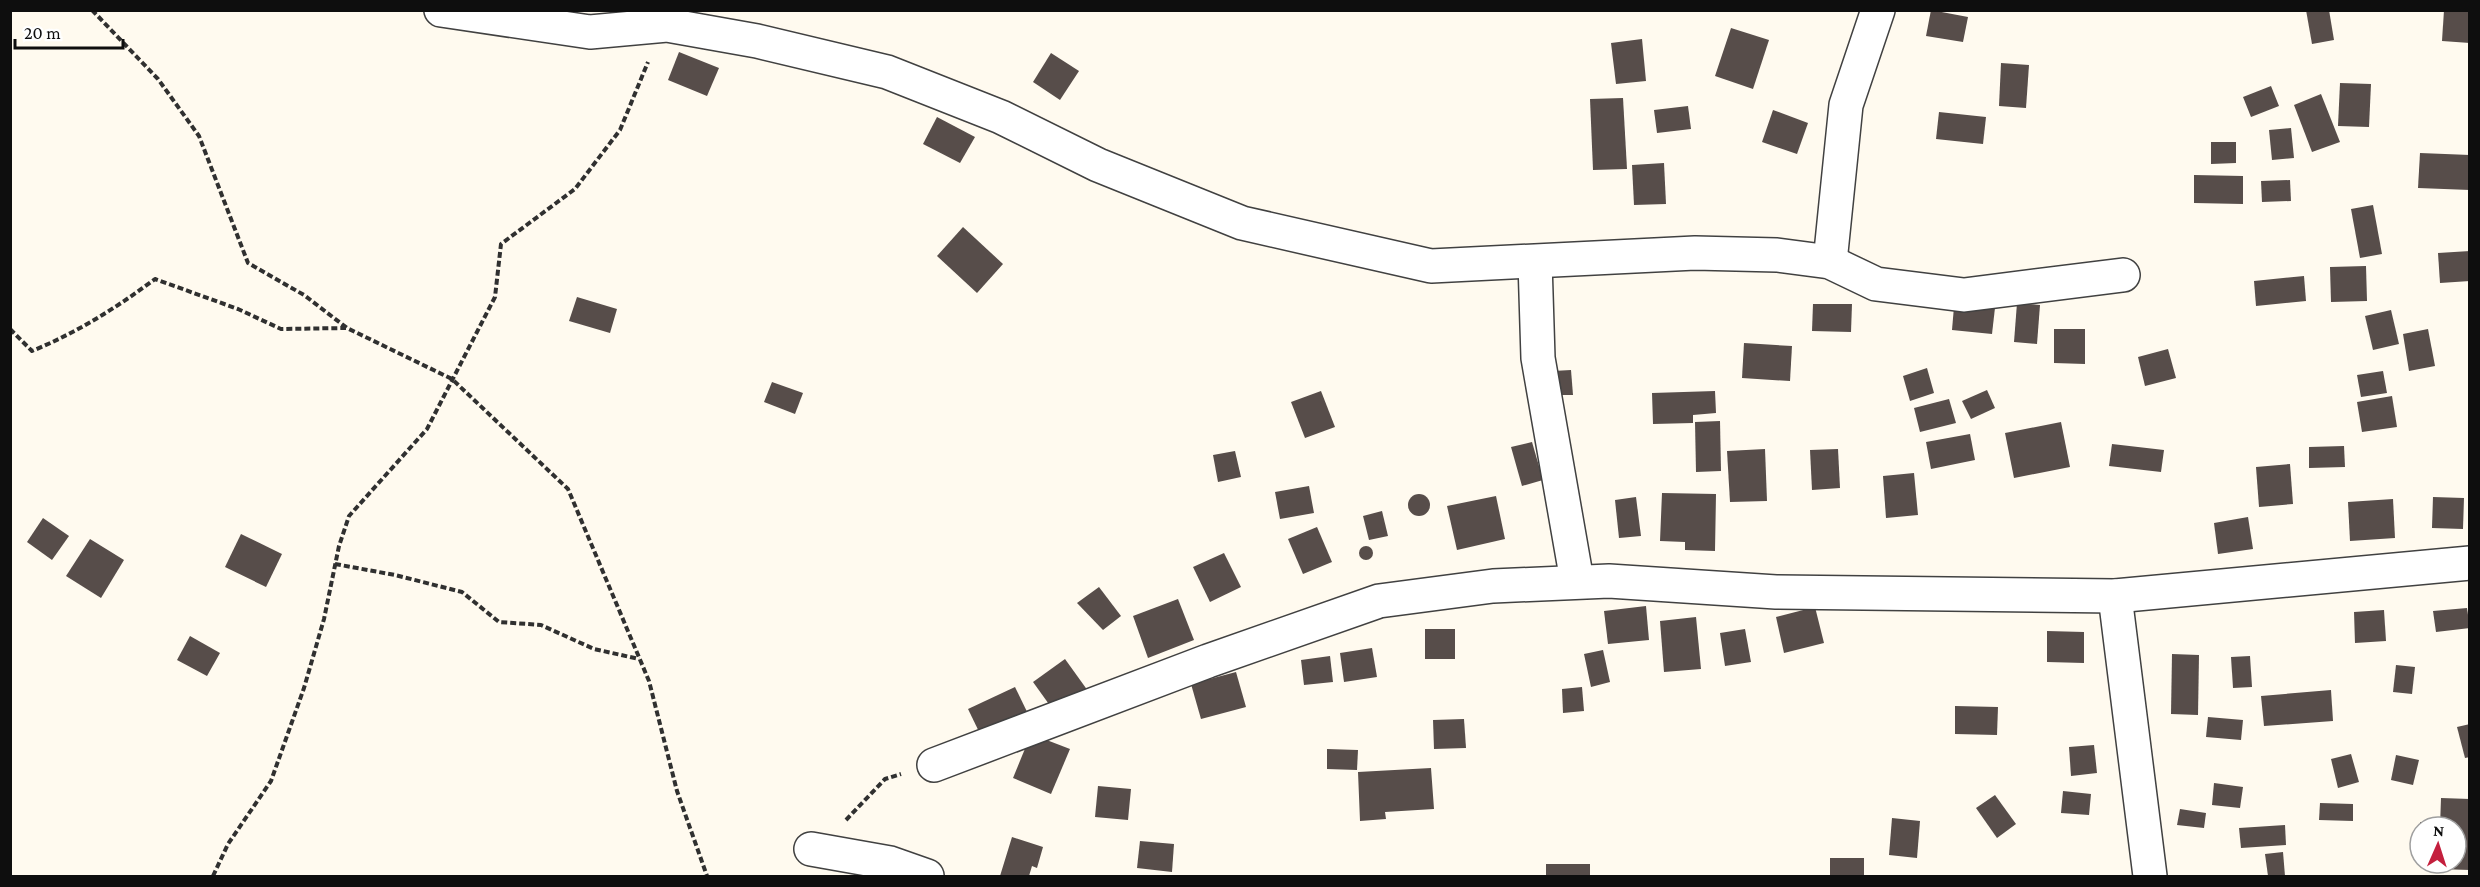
<svg xmlns="http://www.w3.org/2000/svg" width="2480" height="887" viewBox="0 0 2480 887" font-family="'Crimson Pro',serif">
	<rect width="100%" height="100%" fill="#fffaef"/>
	<!-- building -->
	<g fill="#574d4a">
		<path d="M1931 10 1968 17 1963 42 1926 36Z"/>
		<path d="M2306 10H2329L2334 40 2312 44Z"/>
		<path d="M2444 10H2470V43L2442 41Z"/>
		<path d="M1731 28 1769 40 1753 89 1715 76Z"/>
		<path d="M1642 39 1646 81 1616 84 1611 43Z"/>
		<path d="M679 52 719 68 707 96 668 80Z"/>
		<path d="M1051 53 1079 71 1060 100 1033 82Z"/>
		<path d="M2001 63 2029 65 2026 108 1999 106Z"/>
		<path d="M2340 83 2371 84 2369 127 2338 126Z"/>
		<path d="M2271 86 2279 106 2251 117 2243 97Z"/>
		<path d="M2321 94 2340 142 2312 152 2294 105Z"/>
		<path d="M1623 98 1627 169 1593 170 1590 99Z"/>
		<path d="M1688 106 1691 129 1657 133 1654 110Z"/>
		<path d="M1773 110 1808 123 1797 154 1762 142Z"/>
		<path d="M1939 112 1986 117 1983 144 1936 139Z"/>
		<path d="M937 117 975 137 960 163 923 144Z"/>
		<path d="M2291 128 2294 158 2272 160 2269 130Z"/>
		<path d="M2211 142H2236V163L2211 164Z"/>
		<path d="M2420 153 2470 155V190L2418 188Z"/>
		<path d="M1664 163 1666 204 1634 205 1632 165Z"/>
		<path d="M2194 175 2243 176V204L2194 203Z"/>
		<path d="M2290 180 2291 201 2262 202 2261 181Z"/>
		<path d="M2373 205 2382 254 2360 258 2351 209Z"/>
		<path d="M963 227 1003 264 977 293 937 256Z"/>
		<path d="M2470 251V281L2440 283 2438 253Z"/>
		<path d="M2366 266 2367 301 2331 302 2330 267Z"/>
		<path d="M2304 276 2306 301 2256 306 2254 281Z"/>
		<path d="M1955 295 1996 299 1992 334 1952 330Z"/>
		<path d="M577 297 617 309 610 333 569 321Z"/>
		<path d="M2017 303 2040 305 2037 344 2014 342Z"/>
		<path d="M1813 304H1852L1851 332 1812 331Z"/>
		<path d="M2391 310 2399 344 2373 350 2365 316Z"/>
		<path d="M2054 329H2085V364L2054 363Z"/>
		<path d="M2428 329 2435 366 2409 371 2403 334Z"/>
		<path d="M1744 343 1792 346 1790 381 1742 378Z"/>
		<path d="M2168 349 2176 378 2145 386 2138 357Z"/>
		<path d="M1927 368 1934 393 1910 401 1903 376Z"/>
		<path d="M1571 370 1573 395H1554L1553 371Z"/>
		<path d="M2383 371 2387 393 2361 397 2357 375Z"/>
		<path d="M772 382 803 393 795 414 764 402Z"/>
		<path d="M1987 390 1995 408 1971 419 1962 401Z"/>
		<path d="M1321 391 1335 427 1305 438 1291 402Z"/>
		<path d="M1715 391 1716 413 1693 415V423L1653 424 1652 393Z"/>
		<path d="M2392 396 2397 427 2362 432 2357 402Z"/>
		<path d="M1949 399 1956 423 1920 432 1914 408Z"/>
		<path d="M1720 421 1721 471 1696 472 1695 422Z"/>
		<path d="M2061 422 2070 467 2014 478 2005 433Z"/>
		<path d="M1970 434 1975 460 1931 469 1926 442Z"/>
		<path d="M1532 442 1543 480 1522 486 1511 447Z"/>
		<path d="M2112 444 2164 450 2161 472 2109 466Z"/>
		<path d="M2344 446 2345 467 2309 468V447Z"/>
		<path d="M1765 449 1767 501 1730 502 1727 451Z"/>
		<path d="M1838 449 1840 488 1812 490 1810 450Z"/>
		<path d="M1235 451 1241 477 1218 482 1213 455Z"/>
		<path d="M2290 464 2293 504 2259 507 2256 467Z"/>
		<path d="M1914 473 1918 515 1886 518 1883 476Z"/>
		<path d="M1309 486 1314 513 1280 519 1275 492Z"/>
		<path d="M1662 493 1716 494 1715 551 1685 550V542L1660 541Z"/>
		<circle cx="1419" cy="505" r="11"/>
		<path d="M1496 496 1505 539 1457 550 1447 506Z"/>
		<path d="M1636 497 1641 536 1619 538 1615 500Z"/>
		<path d="M2433 497 2464 498 2463 529 2432 528Z"/>
		<path d="M2393 499 2395 538 2350 541 2348 502Z"/>
		<path d="M1382 511 1388 536 1369 540 1363 516Z"/>
		<path d="M2248 517 2253 549 2218 554 2214 523Z"/>
		<path d="M43 518 69 536 52 560 27 542Z"/>
		<path d="M1317 527 1332 562 1303 574 1288 539Z"/>
		<path d="M241 534 282 554 266 587 225 567Z"/>
		<path d="M90 539 124 560 101 598 66 576Z"/>
		<circle cx="1366" cy="553" r="7"/>
		<path d="M1224 553 1241 587 1210 602 1193 567Z"/>
		<path d="M1099 587 1121 616 1103 630 1077 603Z"/>
		<path d="M1178 599 1194 640 1148 658 1133 616Z"/>
		<path d="M1646 606 1649 640 1608 644 1604 611Z"/>
		<path d="M1815 607 1824 643 1784 653 1776 617Z"/>
		<path d="M2467 608 2470 628 2436 632 2433 611Z"/>
		<path d="M2384 610 2386 641 2355 643 2354 612Z"/>
		<path d="M1696 617 1701 669 1664 672 1660 621Z"/>
		<rect x="1425" y="629" width="30" height="30"/>
		<path d="M1745 629 1751 662 1725 666 1720 633Z"/>
		<path d="M2047 631 2084 632V663L2047 662Z"/>
		<path d="M190 636 220 653 207 676 177 660Z"/>
		<path d="M1372 648 1377 677 1344 682 1340 653Z"/>
		<path d="M1603 650 1610 682 1591 687 1584 654Z"/>
		<path d="M2172 654 2199 655 2198 715 2171 714Z"/>
		<path d="M1330 656 1333 682 1304 685 1301 660Z"/>
		<path d="M2250 656 2252 687 2233 688 2231 657Z"/>
		<path d="M1065 659 1088 691 1056 714 1033 682Z"/>
		<path d="M2396 665 2415 667 2412 694 2393 692Z"/>
		<path d="M1236 672 1246 707 1201 719 1191 684Z"/>
		<path d="M1015 687 1031 720 984 742 968 709Z"/>
		<path d="M1582 687 1584 711 1563 713 1562 689Z"/>
		<path d="M2331 690 2333 721 2264 726 2261 696Z"/>
		<path d="M1955 706 1998 707 1997 735 1955 734Z"/>
		<path d="M2208 717 2243 720 2241 740 2206 737Z"/>
		<path d="M1464 719 1466 748 1434 749 1433 720Z"/>
		<path d="M2470 724V757L2465 758 2457 727Z"/>
		<path d="M1031 734 1070 749 1051 794 1013 778Z"/>
		<path d="M2094 745 2097 773 2071 776 2069 747Z"/>
		<path d="M1327 749 1358 750 1357 770 1327 769Z"/>
		<path d="M2351 754 2359 782 2338 788 2331 759Z"/>
		<path d="M2396 755 2419 760 2413 785 2391 780Z"/>
		<path d="M1431 768 1434 809 1385 812 1386 819 1360 821 1358 772Z"/>
		<path d="M2214 783 2243 787 2240 808 2212 805Z"/>
		<path d="M1098 786 1131 789 1128 820 1095 817Z"/>
		<path d="M2063 791 2091 794 2089 815 2061 813Z"/>
		<path d="M1995 795 2016 824 1997 838 1976 808Z"/>
		<path d="M2441 798 2470 799V870L2439 869V863H2456V827H2440Z"/>
		<path d="M2320 803 2353 804V821L2319 820Z"/>
		<path d="M2180 809 2206 813 2204 828 2177 825Z"/>
		<path d="M1892 818 1920 821 1917 858 1889 855Z"/>
		<path d="M2420 822 2438 823V827H2420Z"/>
		<path d="M2285 825 2286 845 2241 848 2239 828Z"/>
		<path d="M1012 837 1043 847 1037 868 1032 866 1029 876H1000Z"/>
		<path d="M1140 841 1174 844 1172 872 1137 868Z"/>
		<path d="M2283 852 2285 876H2268L2265 854Z"/>
		<rect x="1830" y="858" width="34" height="18"/>
		<rect x="1546" y="864" width="44" height="12"/>
	</g>
	<g fill="none" stroke-linecap="round" stroke-linejoin="round">
		<!-- minor casing -->
		<g stroke="#414141" stroke-width="36">
			<g id="minor">
				<path d="M441 10 590 32 667 25 757 41 887 72 1001 117 1098 165 1242 223 1431 266 1695 253 1777 255 1830 262 1876 284 1964 295 2123 275"/>
				<path d="M1535 262 1538 358 1577 581"/>
				<path d="M1830 262 1846 105 1878 10"/>
				<path d="M2115 596 2150 876"/>
				<path d="M934 765 1208 661 1379 601 1493 586 1609 581 1776 592 2115 596 2470 563"/>
				<path d="M811 849 890 863 927 876"/>
			</g>
		</g>
		<!-- path -->
		<g stroke="#303030" stroke-width="4" stroke-dasharray="6 3" stroke-linecap="butt">
			<path d="M92 10 158 79 199 136 248 263 304 295 347 328 452 379 568 489 649 681 677 791 707 876"/>
			<path d="M10 329 32 351C78 332 116 308 155 279L238 309 281 329 346 328"/>
			<path d="M335 564 395 575 462 592 499 622 541 625 594 649 639 659"/>
			<path d="M846 820 885 779 901 774"/>
			<path d="M213 876 228 844 271 781 304 688 324 619 339 546 349 516 427 429 495 297 501 244 575 189 620 130 648 62"/>
		</g>
		<!-- minor -->
		<use href="#minor" stroke="#fff" stroke-width="33"/>
	</g>
	<!-- border -->
	<rect width="2480" height="887" fill="none" stroke="#0e0e0e" stroke-width="24"/>
	<!-- north arrow -->
	<g transform="translate(2438 845) rotate(3)"><circle r="28" fill="#ffffff" stroke="#9f9f9f" stroke-width="1.5"/>
	<path d="M0-4.5L10 22L0 15L-10 22Z" fill="#c41f3d"/>
	<text y="-9" font-size="16" font-weight="bold" text-anchor="middle" fill="#0e0e0e">N</text>
	</g>
	<!-- scale -->
	<path d="M15 39v9h108v-9" fill="none" stroke="#0e0e0e" stroke-width="3"/>
	<text x="24" y="39" font-size="18" fill="#0e0e0e" stroke="#ffffff" stroke-width="4.5" paint-order="stroke">20 m</text>
</svg>
